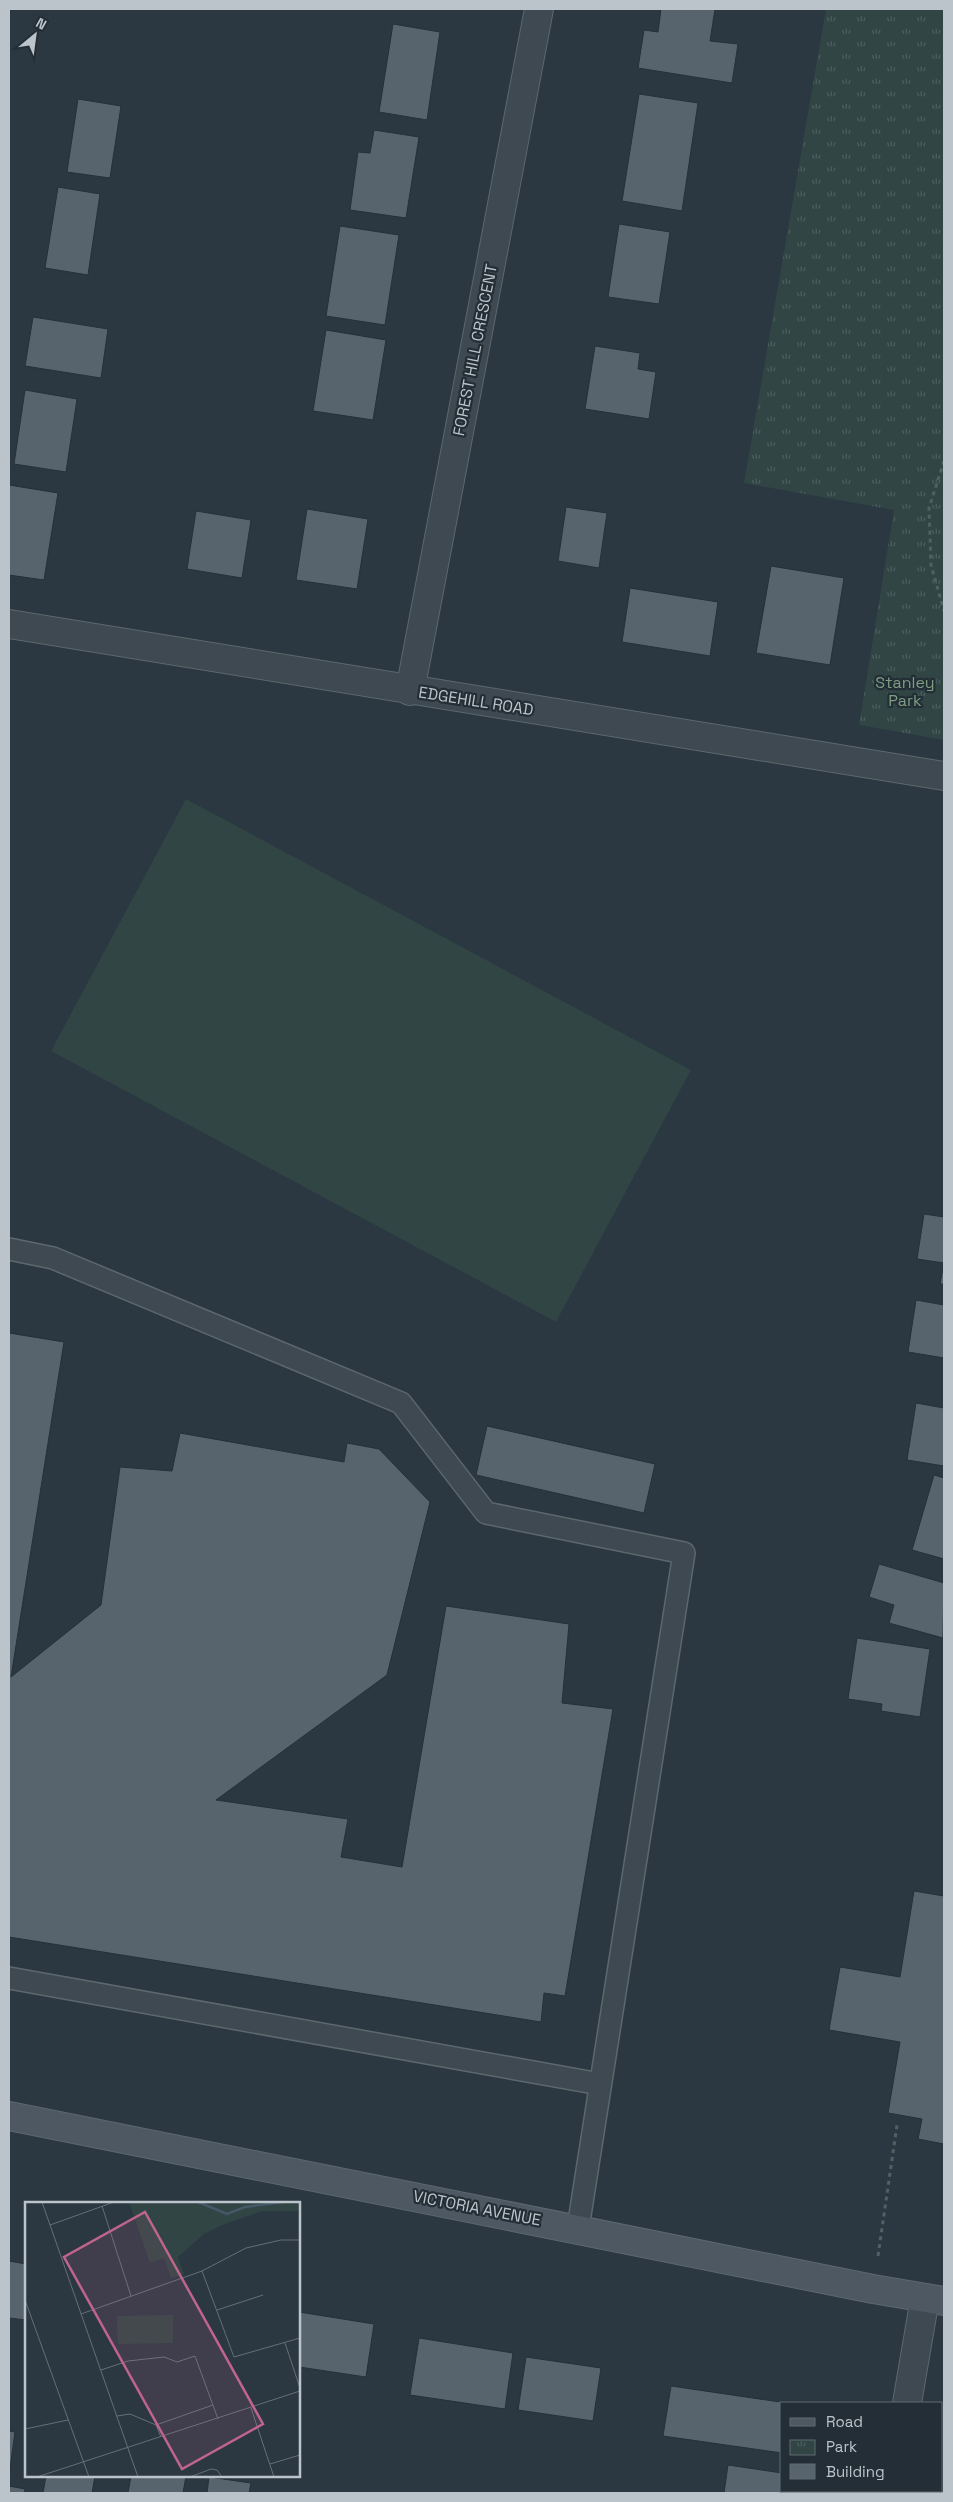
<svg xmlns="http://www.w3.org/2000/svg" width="953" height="2502" viewBox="0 0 953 2502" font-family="'Space Grotesk',sans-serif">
	<defs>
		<pattern id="park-tufts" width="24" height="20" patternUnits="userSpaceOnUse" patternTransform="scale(1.25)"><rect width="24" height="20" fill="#304544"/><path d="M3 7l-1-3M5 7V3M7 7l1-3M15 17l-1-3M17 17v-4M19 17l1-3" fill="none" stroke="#4c5e5e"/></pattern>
	</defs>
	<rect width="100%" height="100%" fill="#2b3741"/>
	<!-- park -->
	<path fill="url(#park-tufts)" d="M826 9H944V740L859 725 894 510 744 483Z"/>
	<!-- pitch -->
	<path fill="#304544" d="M186 799 691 1070 556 1322 51 1051Z"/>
	<!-- building -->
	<g fill="#57646d" stroke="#263038">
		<path d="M661 9H715L710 41 738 44 732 83 638 68 644 30 658 32Z"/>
		<path d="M393 24 440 32 427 120 379 112Z"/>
		<path d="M639 94 698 103 682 211 622 201Z"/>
		<path d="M78 99 121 106 110 178 67 172Z"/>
		<path d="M374 130 419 137 406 218 350 210 358 152 370 153Z"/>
		<path d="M58 187 100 194 88 275 45 268Z"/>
		<path d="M619 224 670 232 659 304 608 297Z"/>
		<path d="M340 226 399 235 385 325 326 316Z"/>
		<path d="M33 317 108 329 101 378 25 366Z"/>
		<path d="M326 330 386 340 373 420 313 411Z"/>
		<path d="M595 346 640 353 638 369 656 372 649 419 585 409Z"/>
		<path d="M25 390 77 399 66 472 14 464Z"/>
		<path d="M9 485 58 493 44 580 9 575Z"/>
		<path d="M566 507 607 513 599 568 558 561Z"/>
		<path d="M307 509 368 519 357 589 296 580Z"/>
		<path d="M196 511 251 520 242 578 187 569Z"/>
		<path d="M771 566 844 578 830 665 756 653Z"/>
		<path d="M630 588 718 602 710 656 622 642Z"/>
		<path d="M924 1214 944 1217V1284H940L944 1263 917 1259Z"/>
		<path d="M916 1300 944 1305V1358L908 1352Z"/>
		<path d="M9 1333 64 1342 11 1677 101 1605 120 1467 172 1471 180 1433 344 1462 347 1443 379 1449 430 1502 387 1675 216 1800 348 1819 341 1857 402 1867 446 1606 569 1624 562 1703 613 1709 565 1996 544 1993 541 2022 9 1937Z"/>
		<path d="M916 1403 944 1408V1466L907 1460Z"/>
		<path d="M487 1426 655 1464 644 1513 476 1475Z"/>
		<path d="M934 1475 944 1478V1559L912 1550Z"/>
		<path d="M879 1564 944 1583 943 1638 889 1623 894 1605 869 1597Z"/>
		<path d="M857 1638 930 1649 920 1717 881 1711 882 1704 848 1699Z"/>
		<path d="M914 1891 944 1896V2144L918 2139 922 2119 888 2113 900 2042 829 2030 840 1967 900 1977Z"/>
		<path d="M9 2261 26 2264V2320L9 2318Z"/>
		<path d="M299 2312 374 2324 366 2377 299 2367Z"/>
		<path d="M419 2338 513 2353 505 2409 410 2395Z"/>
		<path d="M526 2357 601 2368 593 2421 518 2410Z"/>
		<path d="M671 2386 787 2403H782V2453L663 2436Z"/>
		<path d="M9 2431 15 2432 9 2476Z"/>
		<path d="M728 2465 782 2473 781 2493H724Z"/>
		<path d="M46 2476H95L92 2493H43Z"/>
		<path d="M131 2476H186L183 2493H128Z"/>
		<path d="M209 2477 251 2483 249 2493H207Z"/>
		<path d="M9 2486 25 2489 24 2493H9Z"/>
	</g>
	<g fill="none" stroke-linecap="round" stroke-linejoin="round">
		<!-- lane casing -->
		<g stroke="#5d676e" stroke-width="24">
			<g id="lane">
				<path d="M9 1249 53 1258 401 1403 486 1513 684 1553 578 2228"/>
				<path d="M9 1978 600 2084"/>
			</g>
		</g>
		<!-- street casing -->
		<g stroke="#5d676e" stroke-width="30">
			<g id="street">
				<path d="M9 624 944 776"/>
				<path d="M410 691 539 9"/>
				<path d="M907 2403 925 2298"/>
				<path d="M891 2493 892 2491"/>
			</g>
		</g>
		<!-- secondary casing -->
		<g stroke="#5d676e" stroke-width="30">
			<path id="secondary" d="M9 2116 873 2289 944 2301"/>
		</g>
		<!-- path -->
		<g stroke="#4f6262" stroke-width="3" stroke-dasharray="4 4" stroke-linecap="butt">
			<path d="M944 461 929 508 931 565 944 611"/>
			<path d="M878 2256 897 2125"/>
		</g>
		<!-- lane -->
		<use href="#lane" stroke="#3f4951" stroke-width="21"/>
		<!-- street -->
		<use href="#street" stroke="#3f4951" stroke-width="28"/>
		<!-- secondary -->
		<use href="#secondary" stroke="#4e5863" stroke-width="28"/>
	</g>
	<g text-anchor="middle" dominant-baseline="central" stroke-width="4.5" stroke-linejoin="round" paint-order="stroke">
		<!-- street labels -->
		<g font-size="16" fill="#bcc4cb" stroke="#242e36">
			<text transform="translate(475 350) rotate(-79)">FOREST HILL CRESCENT</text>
			<text transform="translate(476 701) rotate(9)">EDGEHILL ROAD</text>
			<text transform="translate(477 2208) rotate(11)">VICTORIA AVENUE</text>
		</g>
		<!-- park labels -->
		<g font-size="16" fill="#7d9e81" stroke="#242e36">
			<text x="905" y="682">Stanley<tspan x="905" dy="18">Park</tspan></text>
		</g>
	</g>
	<!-- overview -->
	<g transform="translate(25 2202)">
		<rect width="275" height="275" fill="#2b3741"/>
		<path d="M104 0H275V9H237L195 24 179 32 153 55 159 72 146 76 139 56 125 61Z" fill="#304544"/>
		<path d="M148 113V141L93 142 92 114Z" fill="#304544"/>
		<path fill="none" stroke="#455869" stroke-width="2.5" d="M173 0 202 12 220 5 259 0"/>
		<path fill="none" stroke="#656f78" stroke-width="1" d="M17 0 113 275M77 4 106 94M25 23 89 0M177 69 209 155 275 136M0 98 64 275M192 108 238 93M56 112 177 69 221 46 256 38H275M260 141 275 186M76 168 103 159 139 155 152 160 170 154 193 217M226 206 249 275M92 214 105 212 131 223 136 235M131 223 188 203M0 227 43 218M245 262 275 253M12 275 275 189M165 275 186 267 192 268 197 275"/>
		<path fill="#bf658d" fill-opacity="0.15" stroke="#bf658d" stroke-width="2.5" d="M120 10 238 222 157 267 39 55Z"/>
		<rect width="275" height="275" fill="none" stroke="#bcc4cb" stroke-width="2.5"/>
	</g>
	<!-- border -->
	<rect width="953" height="2502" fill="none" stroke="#bcc4cb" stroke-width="20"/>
	<!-- legend -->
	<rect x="780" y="2402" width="162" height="90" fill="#242e36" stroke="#616a72"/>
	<rect x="790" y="2418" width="25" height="8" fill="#4e5863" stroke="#616a72"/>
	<text x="826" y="2427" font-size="15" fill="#bcc4cb">Road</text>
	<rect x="790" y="2440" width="25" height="15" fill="url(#park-tufts)" stroke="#616a72"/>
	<text x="826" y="2452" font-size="15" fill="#bcc4cb">Park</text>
	<rect x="790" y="2464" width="25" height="15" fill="#57646d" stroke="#616a72"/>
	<text x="826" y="2477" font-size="15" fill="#bcc4cb">Building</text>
	<!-- north arrow -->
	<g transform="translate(35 35) rotate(29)" stroke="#242e36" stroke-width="4" paint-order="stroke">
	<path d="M0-4L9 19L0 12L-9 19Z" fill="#bcc4cb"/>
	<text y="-8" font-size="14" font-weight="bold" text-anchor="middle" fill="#bcc4cb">N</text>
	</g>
</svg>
